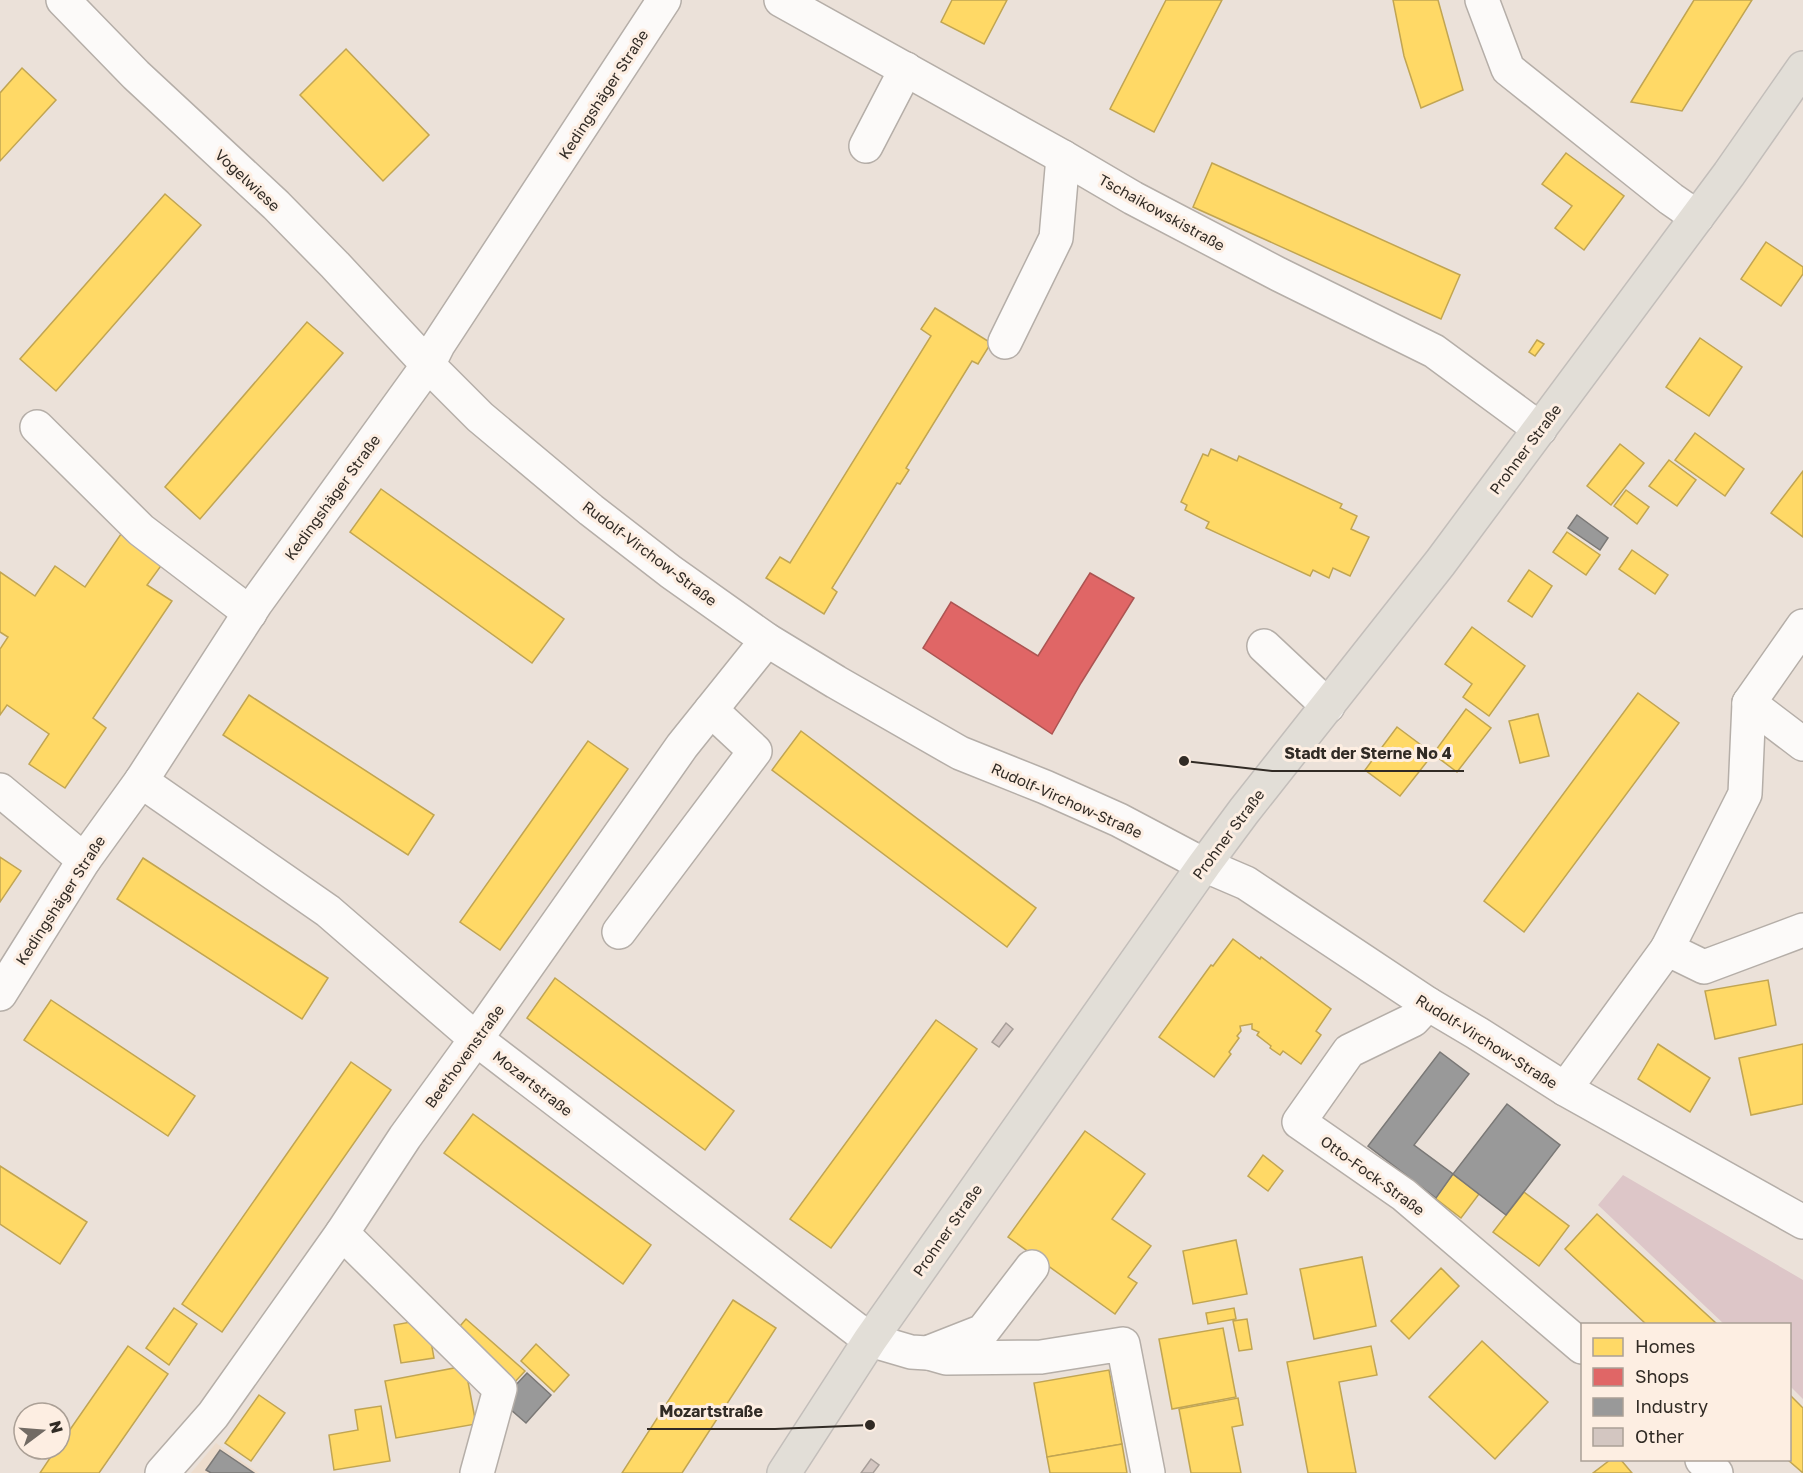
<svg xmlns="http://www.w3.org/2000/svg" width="1803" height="1473" viewBox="0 0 1803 1473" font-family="'Golos Text',sans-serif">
	<rect width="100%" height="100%" fill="#ebe1d9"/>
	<!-- built -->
	<path fill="#eddccc" d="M216 1443 259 1473H191Z"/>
	<!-- green -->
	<path fill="#ddc6c8" d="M1623 1175 1803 1280V1399L1790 1386V1324H1724L1598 1205Z"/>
	<!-- homes -->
	<g fill="#ffd966" stroke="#c1a552" stroke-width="1.5">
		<path d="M952 0H1007L984 44 941 22Z"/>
		<path d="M1166 0H1222L1154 132 1110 109Z"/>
		<path d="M1393 0H1438L1463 90 1421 108 1404 56Z"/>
		<path d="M1694 0H1752L1682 111 1631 102Z"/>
		<path d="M346 49 429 135 383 181 300 95Z"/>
		<path d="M22 68 56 100 0 161V93Z"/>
		<path d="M1566 153 1624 196 1584 250 1555 228 1572 206 1542 184Z"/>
		<path d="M1212 163 1460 275 1441 319 1193 207Z"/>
		<path d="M165 194 201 225 56 391 20 359Z"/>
		<path d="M1766 242 1803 267V274L1781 306 1741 279Z"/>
		<path d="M935 308 991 343 978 364 972 361 906 468 909 470 900 484 897 483 832 588 837 592 824 614 766 578 780 557 790 563 931 336 921 329Z"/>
		<path d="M307 322 343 353 200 519 165 487Z"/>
		<path d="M1700 338 1742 367 1709 416 1666 387Z"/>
		<path d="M1537 340 1544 344 1535 356 1529 352Z"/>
		<path d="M1695 433 1744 469 1725 496 1675 460Z"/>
		<path d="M1620 444 1644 463 1611 505 1587 486Z"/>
		<path d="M1211 449 1237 461 1239 456 1342 504 1340 508 1357 516 1351 529 1369 537 1350 576 1333 568 1329 578 1313 570 1310 576 1206 528 1209 522 1185 510 1187 505 1181 502 1203 454 1208 456Z"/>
		<path d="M1669 460 1696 480 1677 506 1649 486Z"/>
		<path d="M1803 471V537L1771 513Z"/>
		<path d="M381 489 564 619 532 663 350 532Z"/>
		<path d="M1626 490 1649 507 1637 524 1614 506Z"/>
		<path d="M1567 532 1600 555 1586 575 1553 552Z"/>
		<path d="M121 534 163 563 147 585 172 601 93 718 106 728 65 788 29 764 49 734 7 705 0 715V649L8 637 0 632V572L35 596 55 566 85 587Z"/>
		<path d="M1632 550 1668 575 1655 594 1619 569Z"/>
		<path d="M1529 570 1552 586 1532 617 1508 601Z"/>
		<path d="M1472 627 1525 666 1489 716 1463 697 1472 684 1445 664Z"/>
		<path d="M1638 693 1679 723 1524 932 1484 901Z"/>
		<path d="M249 695 434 815 408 855 223 735Z"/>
		<path d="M1466 709 1491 728 1457 772 1433 754Z"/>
		<path d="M1538 714 1549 756 1520 763 1509 721Z"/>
		<path d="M1397 727 1433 754 1400 796 1365 770Z"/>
		<path d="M801 731 1036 908 1007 947 772 770Z"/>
		<path d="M588 741 628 769 500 950 460 922Z"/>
		<path d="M0 857 21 871 0 902Z"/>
		<path d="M143 858 328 978 302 1019 117 899Z"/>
		<path d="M1233 939 1260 959 1261 957 1331 1009 1316 1031 1321 1035 1301 1064 1283 1051 1280 1055 1270 1048 1271 1046 1257 1035 1259 1032 1252 1029V1024L1240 1026 1241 1031 1237 1036 1239 1038 1229 1052 1231 1054 1214 1077 1159 1037 1211 965 1213 966Z"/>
		<path d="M555 978 734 1111 705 1150 527 1018Z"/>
		<path d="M1768 980 1776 1025 1715 1039 1705 991Z"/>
		<path d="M51 1000 195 1096 168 1136 24 1040Z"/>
		<path d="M936 1020 977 1049 831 1248 790 1219Z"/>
		<path d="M1658 1044 1710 1078 1690 1112 1638 1079Z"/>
		<path d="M1803 1044V1104L1751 1115 1739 1058Z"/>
		<path d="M351 1062 391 1090 222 1332 182 1304Z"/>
		<path d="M473 1114 651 1245 623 1284 444 1153Z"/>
		<path d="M1085 1131 1145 1174 1112 1219 1151 1246 1128 1277 1137 1283 1115 1314 1008 1237Z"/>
		<path d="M1263 1155 1283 1171 1268 1191 1248 1176Z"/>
		<path d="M0 1166 87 1222 60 1264 0 1224Z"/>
		<path d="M1453 1174 1479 1194 1461 1218 1435 1198Z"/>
		<path d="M1524 1192 1569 1226 1539 1266 1493 1232Z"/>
		<path d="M1597 1214 1717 1324H1646L1565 1249Z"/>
		<path d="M1236 1240 1247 1294 1193 1304 1183 1251Z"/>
		<path d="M1362 1257 1376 1326 1314 1339 1300 1269Z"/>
		<path d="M1441 1268 1459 1286 1409 1339 1391 1321Z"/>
		<path d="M733 1300 776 1328 682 1473H622Z"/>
		<path d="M174 1308 197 1324 169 1365 146 1348Z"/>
		<path d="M1234 1308 1236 1319 1208 1324 1206 1313Z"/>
		<path d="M427 1319 434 1358 401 1363 394 1325Z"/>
		<path d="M466 1319 525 1371 513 1384 455 1332Z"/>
		<path d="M1247 1319 1252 1349 1239 1351 1233 1321Z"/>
		<path d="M1223 1328 1236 1397 1172 1409 1159 1339Z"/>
		<path d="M1482 1341 1548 1402 1495 1459 1429 1397Z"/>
		<path d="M536 1344 569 1375 554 1392 521 1361Z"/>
		<path d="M128 1346 168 1374 99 1473H40L56 1449H60V1444Z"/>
		<path d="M1371 1346 1377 1375 1339 1382 1356 1473H1308L1287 1362Z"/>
		<path d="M465 1366 476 1424 396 1438 385 1381Z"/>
		<path d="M1109 1370 1122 1444 1047 1457 1034 1383Z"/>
		<path d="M259 1395 285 1413 251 1461 225 1443Z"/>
		<path d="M1790 1395 1803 1408V1473L1788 1460H1790Z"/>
		<path d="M1238 1398 1243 1425 1232 1427 1241 1473H1191L1179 1409Z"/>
		<path d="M381 1406 390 1461 334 1470 329 1435 358 1430 355 1410Z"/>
		<path d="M1122 1444 1127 1473H1050L1047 1457Z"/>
		<path d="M1610 1460H1621L1632 1473H1593Z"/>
	</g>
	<!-- shops -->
	<path fill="#e06666" stroke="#ac5452" stroke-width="1.5" d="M1090 573 1134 598 1081 683 1052 734 923 648 951 602 1038 656Z"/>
	<!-- industry -->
	<g fill="#999" stroke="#7a7876" stroke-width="1.5">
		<path d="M1577 515 1608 538 1600 550 1568 528Z"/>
		<path d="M1440 1052 1469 1074 1414 1145 1453 1174 1436 1198 1368 1146Z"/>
		<path d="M1507 1104 1560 1145 1506 1215 1453 1174Z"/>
		<path d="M527 1373 551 1395 526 1423 501 1401Z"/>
		<path d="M220 1450 254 1473H211L206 1470Z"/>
	</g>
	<!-- building -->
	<g fill="#d3c6c1" stroke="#a79e99" stroke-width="1.5">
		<path d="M1006 1023 1013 1029 999 1047 992 1042Z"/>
		<path d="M871 1459 879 1465 873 1473H861Z"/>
	</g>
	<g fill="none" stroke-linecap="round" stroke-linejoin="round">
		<!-- minor casing -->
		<g stroke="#b5aea8" stroke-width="36">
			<g id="minor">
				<path d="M63 0 136 75 276 205 335 265 428 365 480 417 591 510 671 572 767 640 836 682 960 753 1045 787 1119 820 1204 865 1246 883 1428 1004 1477 1033 1565 1089 1803 1222"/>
				<path d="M781 0 1063 157 1133 198 1278 274 1434 351 1540 429"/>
				<path d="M1482 0 1508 69 1671 199 1697 217"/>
				<path d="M866 146 906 69"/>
				<path d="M1005 342 1056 238 1063 157"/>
				<path d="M37 427 141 530 250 613"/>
				<path d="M1803 626 1749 703 1803 744"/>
				<path d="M1264 646 1328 706"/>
				<path d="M141 781 328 911 476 1039 870 1340 911 1352 927 1353 983 1331 1032 1267"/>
				<path d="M0 790 84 860"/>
				<path d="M619 932 755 751 711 710"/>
				<path d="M1667 949 1745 794 1749 703"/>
				<path d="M0 994 84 860 141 781 256 603 428 365 438 345 664 0"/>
				<path d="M1428 1004 1413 1020 1349 1051 1299 1122 1404 1195 1582 1347"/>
				<path d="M1565 1089 1667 949 1704 967 1803 930"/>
				<path d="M342 1233 500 1389 477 1473"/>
				<path d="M932 1354 946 1358 1041 1357 1123 1344 1148 1473"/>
				<path d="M1702 1460 1716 1473"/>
				<path d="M162 1473 213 1415 342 1233 405 1137 476 1039 682 746 767 640"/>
			</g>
		</g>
		<!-- major casing -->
		<g stroke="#c3beba" stroke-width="36">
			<path id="major" d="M784 1473 870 1340 1204 865 1244 811 1440 563 1492 493 1729 174 1803 68"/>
		</g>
		<!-- minor -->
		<use href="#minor" stroke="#fcfaf9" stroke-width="33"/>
		<!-- major -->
		<use href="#major" stroke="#e2ded7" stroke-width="33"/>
	</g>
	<g text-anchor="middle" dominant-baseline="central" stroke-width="6" stroke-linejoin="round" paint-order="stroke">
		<!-- street labels -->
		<g font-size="15" fill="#312b25" stroke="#fdeee2">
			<text transform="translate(603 94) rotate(-57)">Kedingshäger Straße</text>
			<text transform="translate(248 180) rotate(43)">Vogelwiese</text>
			<text transform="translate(1162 212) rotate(29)">Tschaikowskistraße</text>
			<text transform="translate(1525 449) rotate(-53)">Prohner Straße</text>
			<text transform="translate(332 497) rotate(-54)">Kedingshäger Straße</text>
			<text transform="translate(650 553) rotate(37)">Rudolf-Virchow-Straße</text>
			<text transform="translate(1067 800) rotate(24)">Rudolf-Virchow-Straße</text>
			<text transform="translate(1228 834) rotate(-53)">Prohner Straße</text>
			<text transform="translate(60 900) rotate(-57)">Kedingshäger Straße</text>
			<text transform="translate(1487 1041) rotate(32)">Rudolf-Virchow-Straße</text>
			<text transform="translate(464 1056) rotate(-54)">Beethovenstraße</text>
			<text transform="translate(533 1083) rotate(38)">Mozartstraße</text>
			<text transform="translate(1373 1175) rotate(36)">Otto-Fock-Straße</text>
			<text transform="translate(947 1230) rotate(-55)">Prohner Straße</text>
		</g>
	</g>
	<!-- callouts -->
	<path fill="none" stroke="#312b25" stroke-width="2" d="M1184 761L1272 771H1464M870 1425L775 1429H647"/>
	<g fill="#312b25" stroke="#fdeee2" stroke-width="2">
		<circle cx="1184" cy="761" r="6"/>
		<circle cx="870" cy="1425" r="6"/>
	</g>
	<g font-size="16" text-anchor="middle" font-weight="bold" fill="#312b25" stroke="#fdeee2" stroke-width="6" stroke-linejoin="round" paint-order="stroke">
		<text x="1368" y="759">Stadt der Sterne No 4</text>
		<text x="711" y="1417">Mozartstraße</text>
	</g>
	<!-- legend -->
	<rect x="1581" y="1323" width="210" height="138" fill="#fdeee2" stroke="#aba096" stroke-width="1.5"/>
	<rect x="1593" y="1338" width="30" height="18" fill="#ffd966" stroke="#aba096" stroke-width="1.5"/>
	<text x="1635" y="1353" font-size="18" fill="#312b25">Homes</text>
	<rect x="1593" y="1368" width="30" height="18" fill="#e06666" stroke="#aba096" stroke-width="1.5"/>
	<text x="1635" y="1383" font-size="18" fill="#312b25">Shops</text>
	<rect x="1593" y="1398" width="30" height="18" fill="#999999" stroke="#aba096" stroke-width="1.5"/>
	<text x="1635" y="1413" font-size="18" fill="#312b25">Industry</text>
	<rect x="1593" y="1428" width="30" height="18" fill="#d3c6c1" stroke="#aba096" stroke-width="1.5"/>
	<text x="1635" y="1443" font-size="18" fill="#312b25">Other</text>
	<!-- north arrow -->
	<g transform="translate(42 1431) rotate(74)"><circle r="28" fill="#fdeee2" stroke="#aba096" stroke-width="1.5"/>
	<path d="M0-4.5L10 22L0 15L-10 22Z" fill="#726b64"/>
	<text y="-9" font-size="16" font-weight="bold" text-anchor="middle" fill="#312b25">N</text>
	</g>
</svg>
